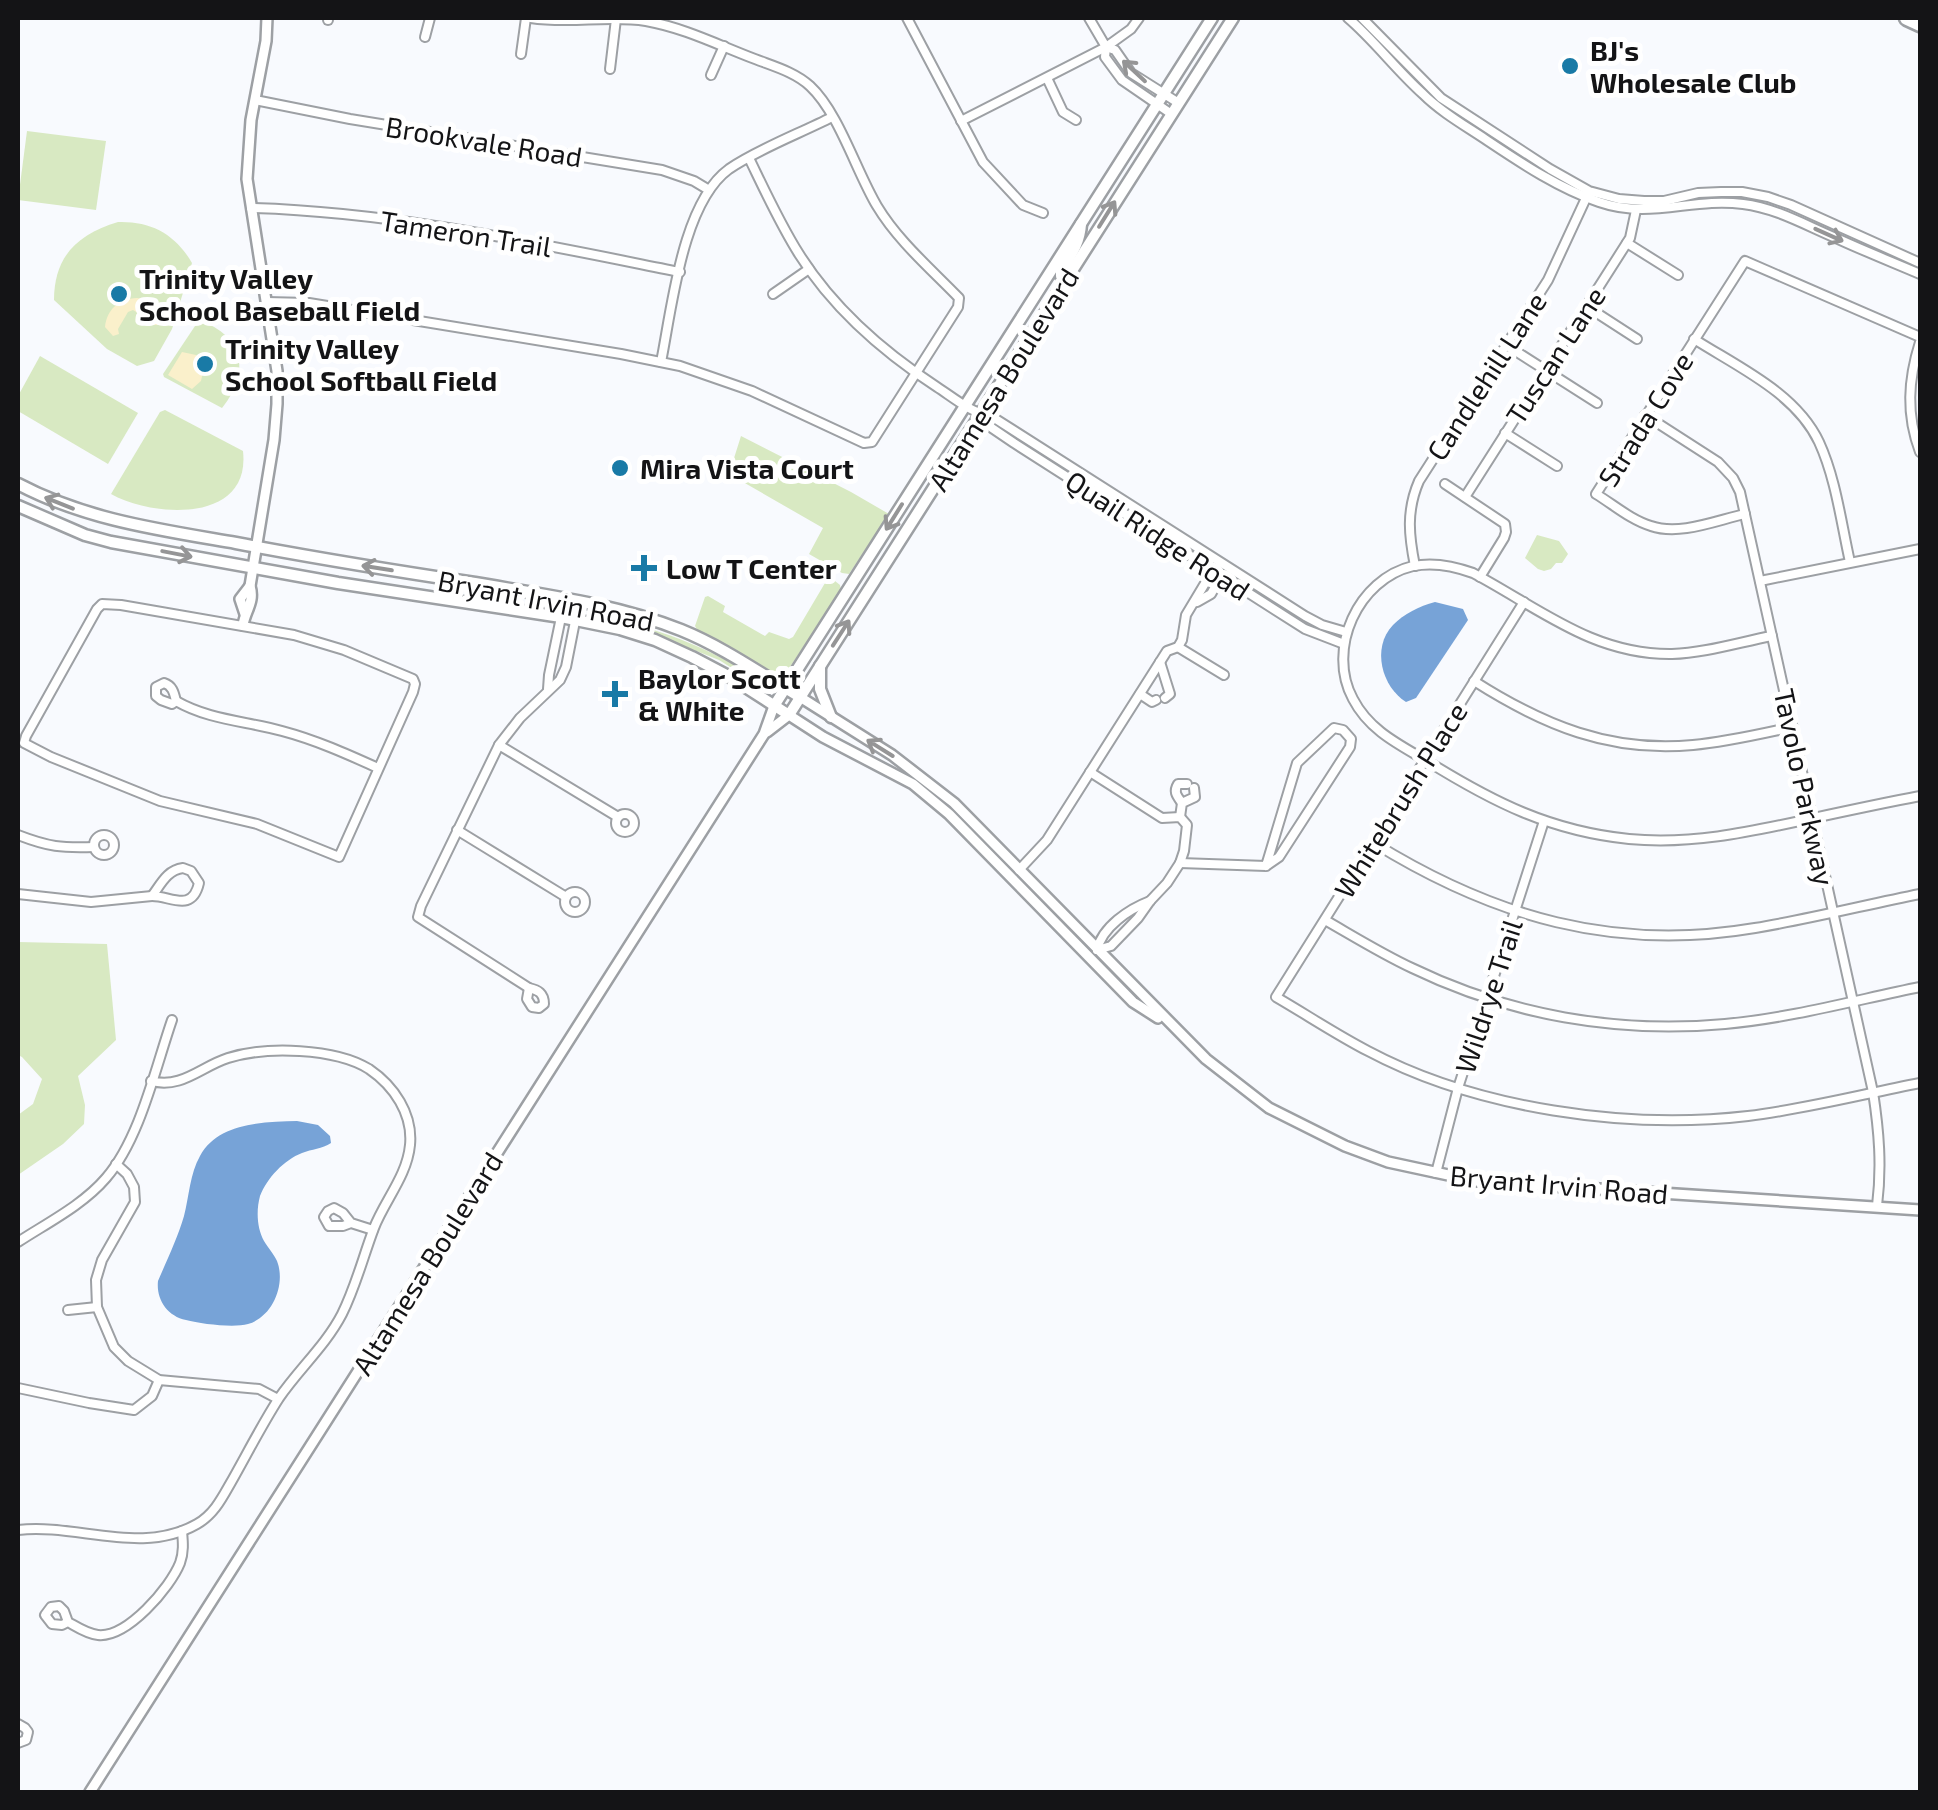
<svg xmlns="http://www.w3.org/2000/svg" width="1938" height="1810" viewBox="0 0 1938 1810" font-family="'Exo 2',sans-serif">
	<rect width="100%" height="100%" fill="#f8fafe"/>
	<!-- green -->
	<g fill="#d8e9c2">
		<path d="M27 131 106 141 96 210 18 200Z"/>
		<path d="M118 222C151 221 175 234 192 263L172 329 154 361 137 366 107 349 54 300C54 256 78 234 118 222Z"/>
		<path d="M199 320C244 336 251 372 222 408L164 377 163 374Z"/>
		<path d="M40 356 138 413 108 464 18 411V396Z"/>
		<path d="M165 410 243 451C251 523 154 518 111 494L160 412Z"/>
		<path d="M741 436 851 492 889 514 849 574 842 573 809 554 823 528 729 474Z"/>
		<path d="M1537 535 1559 541 1568 554 1562 563H1556L1551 569 1544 571 1538 569 1525 558Z"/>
		<path d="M829 581H835L840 585 841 590 786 673 775 676 741 653 698 631 695 626 705 597 708 596 725 606 723 612 765 636 769 632 789 639 793 637 825 583Z"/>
		<path d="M590 613C660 629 710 646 770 687L768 689 762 687 719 660 694 650 585 616Z"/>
		<path d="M18 942 107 944 116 1040 78 1076 85 1105 84 1124 63 1144 18 1175V1115L33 1104 42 1079 22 1057 18 1055Z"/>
	</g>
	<!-- sand -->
	<g fill="#faf0cb">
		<path d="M137 298C147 299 155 304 161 312L158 325H153L151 321 133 310 128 312 118 329 119 334 113 336 105 327C107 309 119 299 137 298Z"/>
		<path d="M182 352 196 355 204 367 201 381 192 389 168 375Z"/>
	</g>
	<!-- water -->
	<g fill="#77a3d7">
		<path d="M1435 602 1463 609 1468 620 1416 698 1406 702C1382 687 1371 648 1393 625 1404 614 1419 606 1435 602Z"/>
		<path d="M297 1121 318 1125 330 1136 331 1143C322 1149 312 1149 302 1153 284 1160 267 1178 260 1196 256 1211 257 1228 264 1241 268 1248 274 1254 277 1261 286 1284 273 1317 248 1324 234 1328 201 1324 186 1320 167 1316 156 1299 158 1281 167 1260 178 1237 184 1216 189 1197 190 1173 200 1156 218 1122 264 1122 297 1121Z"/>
	</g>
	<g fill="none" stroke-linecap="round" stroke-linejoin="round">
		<!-- minor casing -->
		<g stroke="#9da0a4" stroke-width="12">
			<g id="minor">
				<path d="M907 18 983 162 1023 205 1043 213"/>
				<path d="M1089 18 1106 47 1105 57 1122 80 1170 113"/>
				<path d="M1348 18C1375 41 1396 70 1423 94 1441 112 1464 125 1485 139 1521 163 1558 188 1599 202 1651 220 1692 197 1743 204 1776 208 1805 225 1836 238 1864 251 1892 262 1920 274"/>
				<path d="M1362 18 1441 98 1550 169 1589 191 1619 199 1644 201H1664L1698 193 1721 192H1742L1768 197 1791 205 1920 263"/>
				<path d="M328 20V18"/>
				<path d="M425 37 430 18"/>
				<path d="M1106 47 1115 50 1131 73 1177 102"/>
				<path d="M521 54 526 18"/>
				<path d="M610 69 616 19"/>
				<path d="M711 75 724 46"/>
				<path d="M1047 78 1063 112 1076 120"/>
				<path d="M255 100 350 119 662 170 694 181 709 190"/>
				<path d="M961 121 1106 47 1131 29 1139 18"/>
				<path d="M749 158C765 191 780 224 799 254 833 308 885 353 937 387 954 398 971 413 991 416L1305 616 1322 625 1346 632"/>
				<path d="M251 208C395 212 539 244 680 272"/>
				<path d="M1627 243 1678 275"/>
				<path d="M773 294 809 269"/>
				<path d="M266 302 309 303 621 354 680 366 752 391 864 443 872 442 958 307 959 298C931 269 898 241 877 206 856 171 839 113 810 86 795 72 773 66 755 59 718 45 685 28 646 21 608 15 569 24 531 18"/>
				<path d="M1586 306 1637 339"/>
				<path d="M1694 339C1738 367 1796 393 1819 442 1836 479 1841 522 1850 562"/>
				<path d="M1920 342C1908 380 1906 415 1920 452"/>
				<path d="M1506 345 1597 403"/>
				<path d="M661 362C672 308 682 203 729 169 758 149 801 133 832 117"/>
				<path d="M981 415 986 424 1014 443 1305 629 1344 644"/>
				<path d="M1645 415 1718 462 1733 478 1740 492 1873 1092C1879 1131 1882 1166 1877 1206"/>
				<path d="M1505 433 1557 466"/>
				<path d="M1445 484 1505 524 1506 532 1504 538 1480 577"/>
				<path d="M1465 497 1630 238 1636 210"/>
				<path d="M1745 514C1717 520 1680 536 1651 526 1631 520 1614 505 1596 494L1745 261 1920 337"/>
				<path d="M1415 566C1409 536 1406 511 1419 481L1548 280 1587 196"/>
				<path d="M1760 581 1920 549"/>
				<path d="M1197 602 1211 594 1219 580 1214 574"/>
				<path d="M1524 602 1276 997C1307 1015 1337 1035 1368 1051 1477 1109 1627 1130 1748 1116 1806 1109 1863 1094 1920 1083"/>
				<path d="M102 604 121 605 294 635 344 650 413 679 415 684 413 692 339 857 257 824 160 801 51 757 24 743 26 736 97 609Z"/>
				<path d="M1772 636C1740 642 1705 653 1672 654 1593 655 1539 608 1473 573 1454 566 1433 562 1413 566 1358 579 1326 649 1353 699 1369 730 1398 744 1427 761 1493 802 1550 831 1629 839 1691 845 1749 832 1809 819 1846 811 1883 803 1920 796"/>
				<path d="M1178 647 1224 675"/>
				<path d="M1160 662 1170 694 1165 698"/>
				<path d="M1474 681C1543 725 1610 753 1693 745 1727 742 1760 734 1793 727"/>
				<path d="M164 683C173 686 174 693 176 701L172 704 161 700 156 696V687Z"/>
				<path d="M548 689 549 675 565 598"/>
				<path d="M1140 694 1152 702 1156 700"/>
				<path d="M176 701C209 720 246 721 282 731 316 740 347 754 378 768"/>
				<path d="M499 745 618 817"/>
				<path d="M1090 772 1162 818 1180 817 1187 825 1184 851 1180 863 1167 883 1150 901 1138 918 1111 946 1097 950"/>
				<path d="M1182 803C1177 796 1173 792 1178 784H1187"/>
				<circle cx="625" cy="823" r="9"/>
				<path d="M1180 817 1182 803 1195 797 1194 788"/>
				<path d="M457 830 566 897"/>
				<circle cx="104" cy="845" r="10"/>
				<path d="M18 835C49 847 61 848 94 847"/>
				<path d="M1374 843C1494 917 1614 952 1755 928 1810 919 1865 905 1920 894"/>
				<path d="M1180 863 1266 866 1297 763 1334 728 1343 730 1351 739 1350 747 1279 857 1266 866"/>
				<path d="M183 868 191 871 199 883C192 913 171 896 152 896 161 884 167 870 183 868Z"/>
				<path d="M1019 870 1047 840 1167 651 1178 647 1182 640 1186 615 1210 575 1216 571"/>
				<circle cx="575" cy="902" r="10"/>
				<path d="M18 894 91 902 152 896"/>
				<path d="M1325 920C1353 936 1382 954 1412 968 1509 1015 1617 1034 1725 1024 1791 1018 1856 1000 1920 987"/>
				<path d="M1097 950C1102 927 1129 909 1150 901"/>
				<path d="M529 988 418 917 421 906 499 745 520 718 560 680 566 667 579 601"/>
				<path d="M529 988C538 990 544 993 544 1004L539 1008 532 1007 527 999Z"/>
				<path d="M116 1164 127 1174 134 1187 135 1202 102 1260 96 1280 97 1307 114 1347 128 1361 159 1380 259 1389 278 1399"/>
				<path d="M1436 1173 1458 1088 1544 821"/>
				<path d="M351 1223 343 1213 334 1208 328 1211 324 1217 329 1226H343L351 1223 373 1230"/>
				<path d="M18 1242C47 1223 83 1205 106 1178 140 1139 155 1069 172 1020"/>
				<path d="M68 1310 97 1307"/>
				<path d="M18 1388 89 1403 134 1410 152 1396 159 1380"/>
				<path d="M18 1530C77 1523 141 1556 197 1524 213 1515 221 1500 230 1484 246 1456 261 1426 279 1398 299 1369 326 1345 342 1314 356 1286 363 1257 374 1228 385 1200 407 1176 410 1145 413 1114 394 1086 369 1069 335 1048 266 1046 228 1058 200 1067 182 1089 151 1081"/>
				<path d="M68 1622 62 1625 52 1624 45 1615 51 1607 59 1606 64 1611 68 1622C77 1627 87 1634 98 1635 127 1638 170 1588 180 1563 184 1552 183 1542 182 1531"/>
				<path d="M18 1724 25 1728 28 1732 26 1740 18 1743"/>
			</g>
		</g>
		<!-- tertiary casing -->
		<g stroke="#9da0a4" stroke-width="14">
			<g id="tertiary">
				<path d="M245 614 240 599 250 586"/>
				<path d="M243 625C245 611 255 602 250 586L274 440 277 404V371L247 179 251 120 266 41 267 18"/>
				<path d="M800 697 892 755 954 803 1206 1059 1269 1108 1345 1146 1388 1162 1476 1181 1920 1210"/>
				<path d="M767 732 789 715 823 737 913 784 949 814 1133 1002 1158 1018"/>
				<path d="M90 1792 764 734 774 706"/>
			</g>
		</g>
		<!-- secondary casing -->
		<g stroke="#9da0a4" stroke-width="15">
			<g id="secondary">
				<path d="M1065 280 1061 276V271C1071 255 1080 243 1081 224"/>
				<path d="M18 484C86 520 161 530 236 543 315 558 395 571 475 583 544 595 615 604 681 630 723 647 761 674 800 697"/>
				<path d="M18 506 85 535 111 542 338 583 561 617 620 629 655 640 692 657 730 677 789 715 1233 18"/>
				<path d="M820 666V689L831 717"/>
				<path d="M774 706 1212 18"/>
			</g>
		</g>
		<!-- motorway casing -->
		<g stroke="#9da0a4" stroke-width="19">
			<path id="motorway" d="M1907 18 1920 24"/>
		</g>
		<!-- minor -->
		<use href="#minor" stroke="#fff" stroke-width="8"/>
		<!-- tertiary -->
		<use href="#tertiary" stroke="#fff" stroke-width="9"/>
		<!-- secondary -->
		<use href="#secondary" stroke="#fff" stroke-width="10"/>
		<!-- motorway -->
		<use href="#motorway" stroke="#fff" stroke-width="14"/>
	</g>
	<!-- one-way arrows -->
	<defs><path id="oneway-shaft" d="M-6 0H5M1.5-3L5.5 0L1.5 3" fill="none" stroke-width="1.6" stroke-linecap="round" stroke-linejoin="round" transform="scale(2.5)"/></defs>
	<g stroke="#959596">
		<use href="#oneway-shaft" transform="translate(1134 71) rotate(-137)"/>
		<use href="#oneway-shaft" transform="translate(1107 214) rotate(-58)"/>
		<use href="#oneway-shaft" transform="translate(1829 235) rotate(24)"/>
		<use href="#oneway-shaft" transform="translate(59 503) rotate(-158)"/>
		<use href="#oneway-shaft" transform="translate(894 517) rotate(122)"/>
		<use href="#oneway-shaft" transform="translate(177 554) rotate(11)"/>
		<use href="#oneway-shaft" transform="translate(377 568) rotate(-171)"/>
		<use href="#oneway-shaft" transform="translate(841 633) rotate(-57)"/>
		<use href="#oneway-shaft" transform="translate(880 748) rotate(-148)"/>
	</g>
	<!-- markers -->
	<g fill="#197aa6" stroke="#fff" stroke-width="4">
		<circle cx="1570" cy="66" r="10"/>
		<circle cx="119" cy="294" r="10"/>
		<circle cx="205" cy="364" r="10"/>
		<circle cx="620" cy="468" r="10"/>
		<path d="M639 553h10v10h10v10h-10v10h-10v-10h-10v-10h10z"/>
		<path d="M610 679h10v10h10v10h-10v10h-10v-10h-10v-10h10z"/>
	</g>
	<g text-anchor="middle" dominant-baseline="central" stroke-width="10" stroke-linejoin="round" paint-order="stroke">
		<!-- poi labels -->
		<g font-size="28" font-weight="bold" fill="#141416" stroke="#fff" text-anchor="start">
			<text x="1590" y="50">BJ's<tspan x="1590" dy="32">Wholesale Club</tspan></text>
			<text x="139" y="278">Trinity Valley<tspan x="139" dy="32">School Baseball Field</tspan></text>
			<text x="225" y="348">Trinity Valley<tspan x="225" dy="32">School Softball Field</tspan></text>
			<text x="640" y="468">Mira Vista Court</text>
			<text x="666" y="568">Low T Center</text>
			<text x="638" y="678">Baylor Scott<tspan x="638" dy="32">&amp; White</tspan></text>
		</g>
		<!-- street labels -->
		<g font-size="28" fill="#141416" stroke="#fff">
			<text transform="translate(484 141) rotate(9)">Brookvale Road</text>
			<text transform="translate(466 233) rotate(9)">Tameron Trail</text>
			<text transform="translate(1555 355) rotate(-57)">Tuscan Lane</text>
			<text transform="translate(1486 376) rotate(-57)">Candlehill Lane</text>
			<text transform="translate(1003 379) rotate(-58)">Altamesa Boulevard</text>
			<text transform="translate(1645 419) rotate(-58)">Strada Cove</text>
			<text transform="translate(1158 535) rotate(33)">Quail Ridge Road</text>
			<text transform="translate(546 600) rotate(11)">Bryant Irvin Road</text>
			<text transform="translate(1805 787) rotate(78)">Tavolo Parkway</text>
			<text transform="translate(1400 800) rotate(-58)">Whitebrush Place</text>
			<text transform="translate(1488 996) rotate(-72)">Wildrye Trail</text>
			<text transform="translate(1559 1184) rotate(5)">Bryant Irvin Road</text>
			<text transform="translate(427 1263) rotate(-58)">Altamesa Boulevard</text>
		</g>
	</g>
	<!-- border -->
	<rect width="1938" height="1810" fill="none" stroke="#141416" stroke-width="40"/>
</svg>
